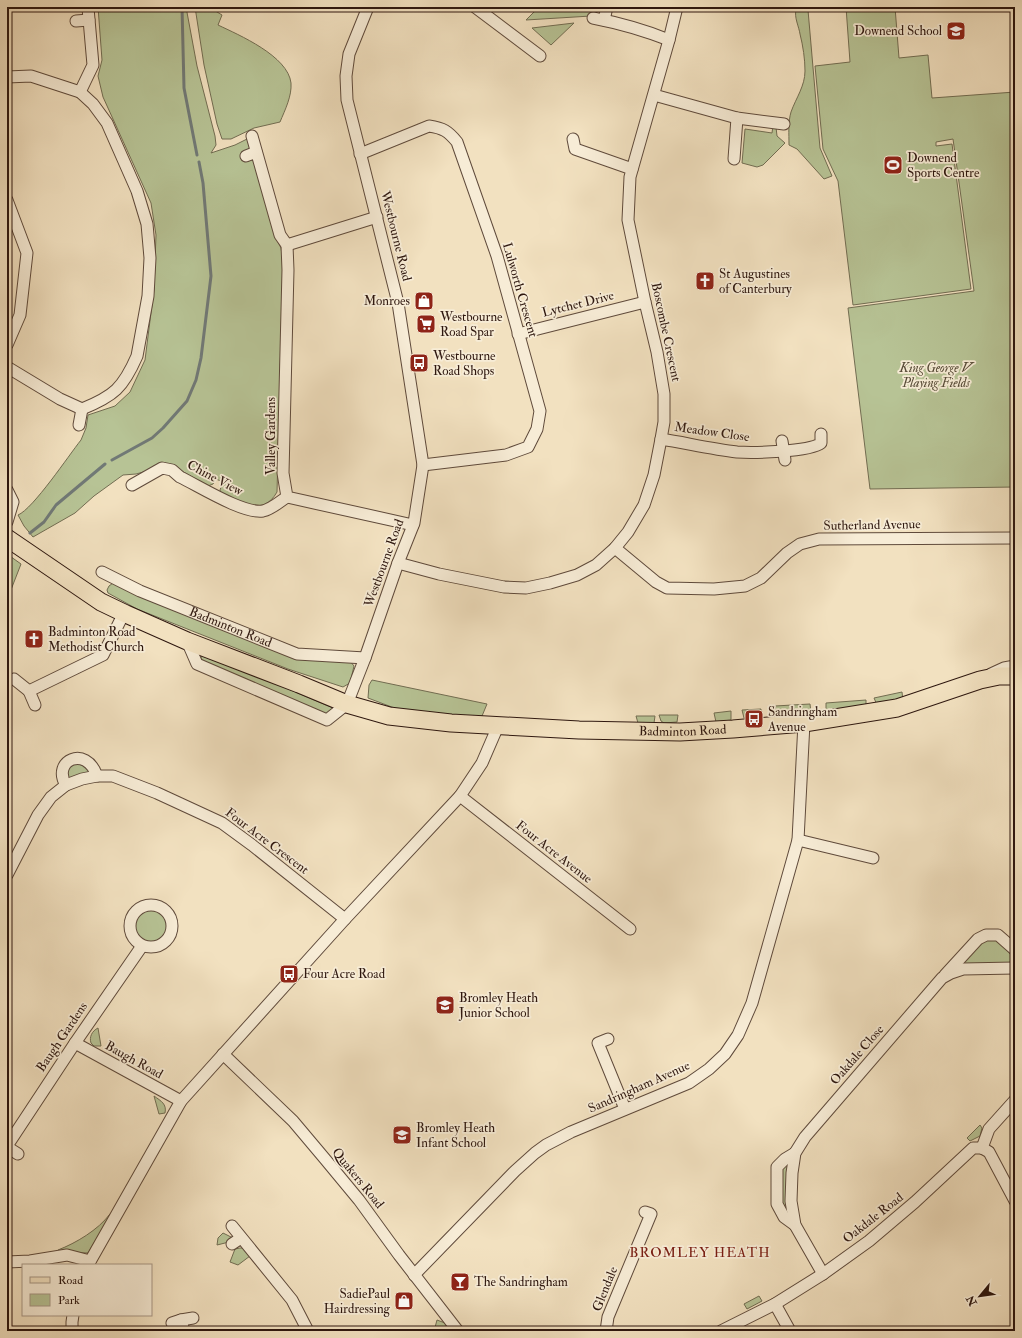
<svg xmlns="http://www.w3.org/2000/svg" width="1022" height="1338" viewBox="0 0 1022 1338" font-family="'IM FELL Double Pica',serif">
	<rect width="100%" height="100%" fill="#f2e1c0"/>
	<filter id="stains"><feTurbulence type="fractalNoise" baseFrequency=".005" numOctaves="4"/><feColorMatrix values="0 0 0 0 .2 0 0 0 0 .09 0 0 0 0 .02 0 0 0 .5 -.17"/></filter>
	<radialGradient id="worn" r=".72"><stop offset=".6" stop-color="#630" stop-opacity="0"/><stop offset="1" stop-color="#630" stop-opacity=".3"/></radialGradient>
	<!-- green -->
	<g fill="#b7c395" stroke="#726d52">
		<path d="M98 7H186L197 66 215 136 216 145 211 153 235 145 249 138 252 148 246 160H252L256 162 276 238 281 248 283 261 277 492C263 517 240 503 221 493L220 490 223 482 216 479 213 484 208 486 173 466 164 463 154 466 147 471 136 474 123 475 94 496 75 513 33 537 24 526 18 515C33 509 69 455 81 440L86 428 88 415 115 406 130 392 145 360 154 289 156 235 151 203 103 97 98 76 102 60Z"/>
		<path d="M195 7H209L222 15 218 25C239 35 288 56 291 83 292 96 285 110 280 122L254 128 231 139H222L217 124 204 65Z"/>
		<path d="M540 7H594L591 16 526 20 534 12Z"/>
		<path d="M846 7H895L899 58 928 55 932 98 1015 92V487L870 489 848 308 974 291 953 139 936 142V146L952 144 971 289 853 305 838 181 823 149 815 66 850 62Z"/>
		<path d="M800 9 808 10 820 148 832 176 824 179 797 149 789 145C789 134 788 122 791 112 796 98 805 86 805 71 805 59 803 46 800 34 799 27 794 17 796 10Z"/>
		<path d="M574 23 551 45 532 28Z"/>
		<path d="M773 125 776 127 777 136 785 143 763 165 757 167 742 163 745 129 772 133Z"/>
		<path d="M7 554 21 564 7 600Z"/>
		<path d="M113 583 297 656 350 661 354 666 350 683 343 687 288 669 137 609 108 593 107 590 109 586Z"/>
		<path d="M202 652 333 708 332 712 328 715 204 664 201 658Z"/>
		<path d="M372 680 487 704 482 716 429 715 397 709 368 698 369 685Z"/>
		<path d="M902 692 903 701 878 707 874 698Z"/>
		<path d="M866 700V708L826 713V703Z"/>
		<path d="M810 704 811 713 776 717 775 706Z"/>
		<path d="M761 709V716L759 717 755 713 748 714V717L744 718 742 710Z"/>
		<path d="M731 711V720L716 722 714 713Z"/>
		<path d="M659 715H678L677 722 664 723 661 721Z"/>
		<path d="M636 716H655L654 723H638Z"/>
		<path d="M74 760 94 771 67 784 66 765Z"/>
		<circle cx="151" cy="926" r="18"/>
		<path d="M982 939H999L1015 953V965L962 964Z"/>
		<path d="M98 1028 101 1046H94L91 1043C89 1037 92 1031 98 1028Z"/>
		<path d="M154 1096C161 1101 167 1104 165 1113L159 1114Z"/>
		<path d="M980 1125 982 1128 980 1136 970 1141 967 1138Z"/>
		<path d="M786 1165H788L789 1208 786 1210 780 1205 782 1167Z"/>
		<path d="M110 1214H111L88 1253 59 1252 58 1250C76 1243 98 1230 110 1214Z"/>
		<path d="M223 1233 233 1238 229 1242 217 1245 218 1238Z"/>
		<path d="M240 1248H244L250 1256 238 1265 230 1262 235 1249Z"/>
		<path d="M759 1296 762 1301 747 1309 744 1304Z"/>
		<path d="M437 1320 445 1323 448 1329V1331H434Z"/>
	</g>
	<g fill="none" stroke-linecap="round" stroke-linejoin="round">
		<!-- stream -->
		<g stroke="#717976" stroke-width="3">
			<path d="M182 7 184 88 197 155"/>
			<path d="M112 460 152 438 163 428 187 401 196 380 201 358 211 276 203 183 199 162"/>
			<path d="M30 533 44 522 56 505 105 464"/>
		</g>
		<!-- minor casing -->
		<g stroke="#5f4a3b" stroke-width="13">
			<g id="minor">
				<path d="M475 7 540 56"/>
				<path d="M593 18C619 23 644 30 669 40"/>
				<path d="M604 20 607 7"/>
				<path d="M76 21 89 20"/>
				<path d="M7 77 31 76 80 92 93 65 88 8"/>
				<path d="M80 92 93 104 107 123 137 191 147 224 150 258 148 296 137 356C123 388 114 396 82 409"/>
				<path d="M654 95 737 118 784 124"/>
				<path d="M252 136 280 235 287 245 288 270 283 473 287 497 413 525"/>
				<path d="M573 139 575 149 632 169"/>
				<path d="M360 154 429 126C443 128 448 131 457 142L497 256 540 411 537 429 528 447 506 455 423 465"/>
				<path d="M246 156 256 152"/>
				<path d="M734 159 737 118"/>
				<path d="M7 200 27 253 20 315 7 345"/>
				<path d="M287 245 377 217"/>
				<path d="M518 334 645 302"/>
				<path d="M7 367 60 399 82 409"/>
				<path d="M79 425 82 409"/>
				<path d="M661 439C686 443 712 449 737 452 752 453 810 452 821 443V434"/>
				<path d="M782 441 785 460"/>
				<path d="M132 485 162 468 172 470 180 477C199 486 243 514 263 511 272 509 279 502 287 497"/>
				<path d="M7 490 13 502 7 522"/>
				<path d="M615 548 656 582 667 588 714 589 745 586 761 578 787 553 800 544 819 539 1015 538"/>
				<path d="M398 563 439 574 504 587 526 588 550 583 577 575 596 565 615 548 628 532 644 505 654 475 661 439 664 422V394L657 352 645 302 628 220 630 177 669 40 677 7"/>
				<path id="s1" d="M102 572 140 591 297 654 365 658"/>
				<path d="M187 641 197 664 327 720 347 704 365 658 398 563 414 523 423 465 398 303 347 100 346 76 349 54 368 7"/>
				<path d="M991 674 1004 668 1015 666"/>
				<path d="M14 679 29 691 103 655 124 613"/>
				<path d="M29 691 35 705"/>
				<path d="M66 785C51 761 86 744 97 776"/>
				<path d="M460 796 630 929"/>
				<path d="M798 840 873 858"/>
				<path d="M7 875 38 815 51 797 66 785 82 779 97 776H113L157 793 222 823 252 845 345 919"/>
				<circle cx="151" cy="926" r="21"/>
				<path d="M945 975 978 939 986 935H998L1015 950"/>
				<path d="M608 1039 598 1043 625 1109"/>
				<path d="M75 1043 181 1101"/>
				<path d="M223 1054 293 1121 325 1159 359 1200 399 1255 458 1331"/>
				<path d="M7 1146 75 1043 142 946"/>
				<path d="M7 1147 18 1154"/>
				<path d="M982 1148 989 1152 1015 1201"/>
				<path d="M982 1148 989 1129 1015 1100"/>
				<path d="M795 1225 784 1217 777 1204V1167L785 1159 795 1153"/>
				<path d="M232 1226 292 1300 308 1331"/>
				<path d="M232 1244 241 1238"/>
				<path d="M7 1262 30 1261 67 1255 90 1261"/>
				<path d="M88 1265 181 1101 345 919 460 796 482 763 498 726"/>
				<path d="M823 1274 795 1225 791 1201 792 1173 795 1153 805 1137 942 978 951 973 963 969 1015 968"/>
				<path d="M414 1275 515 1171 535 1153 546 1145 571 1132 689 1083 709 1069 725 1054 738 1035 752 1003 798 840 804 723"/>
				<path d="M775 1304 790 1331"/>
				<path d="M181 1320 193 1318"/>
				<path d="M172 1323 181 1320 184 1331"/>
				<path d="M72 1331V1322L73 1315"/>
				<path d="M606 1331 608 1317 651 1214 645 1212"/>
				<path d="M721 1331 775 1304 823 1274 869 1241 915 1202 973 1148H982"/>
			</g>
		</g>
		<!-- primary casing -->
		<g stroke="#2e170f" stroke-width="19">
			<g id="primary">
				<path id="s2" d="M7 538 101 602 126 614 187 641 299 684 347 704 389 716 451 723 579 730 680 732 733 729 804 723 897 708 980 680 999 676H1015"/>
			</g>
		</g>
		<!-- minor -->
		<use href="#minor" stroke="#f7ecd6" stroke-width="11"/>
		<!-- primary -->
		<use href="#primary" stroke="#f2e1c0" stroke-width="17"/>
	</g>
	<!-- icons -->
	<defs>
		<g id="school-square" transform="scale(1)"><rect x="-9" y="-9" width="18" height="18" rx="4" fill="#8f2418" stroke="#f7ecd6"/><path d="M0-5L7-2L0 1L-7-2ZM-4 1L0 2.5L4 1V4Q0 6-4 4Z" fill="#fff"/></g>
		<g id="stadium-square" transform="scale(1)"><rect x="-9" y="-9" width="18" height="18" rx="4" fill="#8f2418" stroke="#f7ecd6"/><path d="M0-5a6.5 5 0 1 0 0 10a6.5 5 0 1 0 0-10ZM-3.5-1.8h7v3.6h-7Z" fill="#fff"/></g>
		<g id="church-square" transform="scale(1)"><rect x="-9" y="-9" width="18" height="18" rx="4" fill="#8f2418" stroke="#f7ecd6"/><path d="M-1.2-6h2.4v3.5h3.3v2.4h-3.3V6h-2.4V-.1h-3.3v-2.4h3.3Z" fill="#fff"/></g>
		<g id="shop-square" transform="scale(1)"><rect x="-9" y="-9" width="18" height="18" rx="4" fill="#8f2418" stroke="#f7ecd6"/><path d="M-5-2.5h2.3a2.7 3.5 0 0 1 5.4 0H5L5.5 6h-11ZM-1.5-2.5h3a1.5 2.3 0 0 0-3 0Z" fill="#fff"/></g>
		<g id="supermarket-square" transform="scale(1)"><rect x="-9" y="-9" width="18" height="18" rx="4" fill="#8f2418" stroke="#f7ecd6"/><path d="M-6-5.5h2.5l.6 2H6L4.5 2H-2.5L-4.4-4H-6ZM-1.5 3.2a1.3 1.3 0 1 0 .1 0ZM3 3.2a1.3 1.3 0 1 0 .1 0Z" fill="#fff"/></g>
		<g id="bus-square" transform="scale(1)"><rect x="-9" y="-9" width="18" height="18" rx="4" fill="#8f2418" stroke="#f7ecd6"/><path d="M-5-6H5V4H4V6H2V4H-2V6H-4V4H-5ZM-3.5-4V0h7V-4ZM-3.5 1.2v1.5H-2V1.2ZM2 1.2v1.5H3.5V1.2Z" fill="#fff"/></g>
		<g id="bar-square" transform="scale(1)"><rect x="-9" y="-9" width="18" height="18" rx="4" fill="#8f2418" stroke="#f7ecd6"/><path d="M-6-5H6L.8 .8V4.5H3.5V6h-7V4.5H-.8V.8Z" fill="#fff"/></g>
	</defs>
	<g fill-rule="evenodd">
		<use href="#school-square" x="956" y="31"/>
		<use href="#stadium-square" x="893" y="165"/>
		<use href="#church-square" x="705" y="281"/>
		<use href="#shop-square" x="424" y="301"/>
		<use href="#supermarket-square" x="426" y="324"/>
		<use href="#bus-square" x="419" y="363"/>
		<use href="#church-square" x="34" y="639"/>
		<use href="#bus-square" x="754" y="719"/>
		<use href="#bus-square" x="289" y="974"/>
		<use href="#school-square" x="445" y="1005"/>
		<use href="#school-square" x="402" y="1135"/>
		<use href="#bar-square" x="460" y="1282"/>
		<use href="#shop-square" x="404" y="1301"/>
	</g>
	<g text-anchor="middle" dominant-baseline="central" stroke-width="3.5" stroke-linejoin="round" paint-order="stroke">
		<!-- poi labels -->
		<g font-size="13" fill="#2e170f" stroke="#f7ecd6" text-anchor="start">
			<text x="942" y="31" text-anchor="end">Downend School</text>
			<text x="907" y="158">Downend<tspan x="907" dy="15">Sports Centre</tspan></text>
			<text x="719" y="274">St Augustines<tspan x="719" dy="15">of Canterbury</tspan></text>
			<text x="410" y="301" text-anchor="end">Monroes</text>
			<text x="440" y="317">Westbourne<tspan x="440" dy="15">Road Spar</tspan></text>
			<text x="433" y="356">Westbourne<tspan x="433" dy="15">Road Shops</tspan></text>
			<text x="48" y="632">Badminton Road<tspan x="48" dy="15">Methodist Church</tspan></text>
			<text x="768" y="712">Sandringham<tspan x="768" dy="15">Avenue</tspan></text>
			<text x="303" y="974">Four Acre Road</text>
			<text x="459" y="998">Bromley Heath<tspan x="459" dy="15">Junior School</tspan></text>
			<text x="416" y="1128">Bromley Heath<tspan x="416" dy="15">Infant School</tspan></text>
			<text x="474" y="1282">The Sandringham</text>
			<text x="390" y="1294" text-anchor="end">SadiePaul<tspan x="390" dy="15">Hairdressing</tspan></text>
		</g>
		<!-- street labels -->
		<g font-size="13" fill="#2e170f" stroke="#f7ecd6">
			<text transform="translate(396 236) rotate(76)">Westbourne Road</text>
			<text transform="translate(520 290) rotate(74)">Lulworth Crescent</text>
			<text transform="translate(578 304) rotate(-14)">Lytchet Drive</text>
			<text transform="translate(666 332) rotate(78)">Boscombe Crescent</text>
			<text transform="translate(712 432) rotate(8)">Meadow Close</text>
			<text transform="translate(271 436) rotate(-90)">Valley Gardens</text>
			<text transform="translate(215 478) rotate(28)">Chine View</text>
			<text transform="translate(872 525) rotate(-1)">Sutherland Avenue</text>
			<text transform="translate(384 563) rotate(-70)">Westbourne Road</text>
			<text stroke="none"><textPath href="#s1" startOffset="140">Badminton Road</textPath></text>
			<text stroke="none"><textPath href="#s2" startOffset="718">Badminton Road</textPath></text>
			<text transform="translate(267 841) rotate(37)">Four Acre Crescent</text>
			<text transform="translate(554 852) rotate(38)">Four Acre Avenue</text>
			<text transform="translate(62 1037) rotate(-56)">Baugh Gardens</text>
			<text transform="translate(857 1055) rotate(-49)">Oakdale Close</text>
			<text transform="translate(134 1060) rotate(29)">Baugh Road</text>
			<text transform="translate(639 1087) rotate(-24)">Sandringham Avenue</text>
			<text transform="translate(358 1178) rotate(51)">Quakers Road</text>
			<text transform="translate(873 1218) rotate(-38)">Oakdale Road</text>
			<text transform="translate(605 1289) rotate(-68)">Glendale</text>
		</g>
		<!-- park labels -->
		<g font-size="13" font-style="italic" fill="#574b37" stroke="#f7ecd6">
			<text x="936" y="368">King George V<tspan x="936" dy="15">Playing Fields</tspan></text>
		</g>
		<!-- neighbourhood labels -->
		<g font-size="14" letter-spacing="1" fill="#7a1f14" stroke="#f7ecd6">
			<text x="700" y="1252">BROMLEY HEATH</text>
		</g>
	</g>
	<!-- margin -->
	<rect width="1022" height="1338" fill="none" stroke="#f2e1c0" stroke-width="24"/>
	<rect x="8" y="8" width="1006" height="1322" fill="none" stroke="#2e170f" stroke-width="2"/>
	<rect x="12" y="12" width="998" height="1314" fill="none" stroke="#2e170f"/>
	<!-- legend -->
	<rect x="22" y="1264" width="130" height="52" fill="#f7ecd6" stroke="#a79786"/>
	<rect x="30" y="1277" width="20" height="6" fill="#f2e1c0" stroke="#a79786"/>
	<text x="58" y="1284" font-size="12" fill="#2e170f">Road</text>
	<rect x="30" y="1294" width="20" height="12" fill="#b7c395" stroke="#a79786"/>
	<text x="58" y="1304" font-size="12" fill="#2e170f">Park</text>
	<!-- north arrow -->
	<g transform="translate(980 1296) rotate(241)" stroke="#f7ecd6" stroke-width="3" paint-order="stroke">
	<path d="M0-3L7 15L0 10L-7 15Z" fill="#2e170f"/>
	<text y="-6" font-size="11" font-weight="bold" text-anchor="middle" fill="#2e170f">N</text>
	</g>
	<rect width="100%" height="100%" filter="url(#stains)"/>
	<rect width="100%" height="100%" fill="url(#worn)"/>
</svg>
